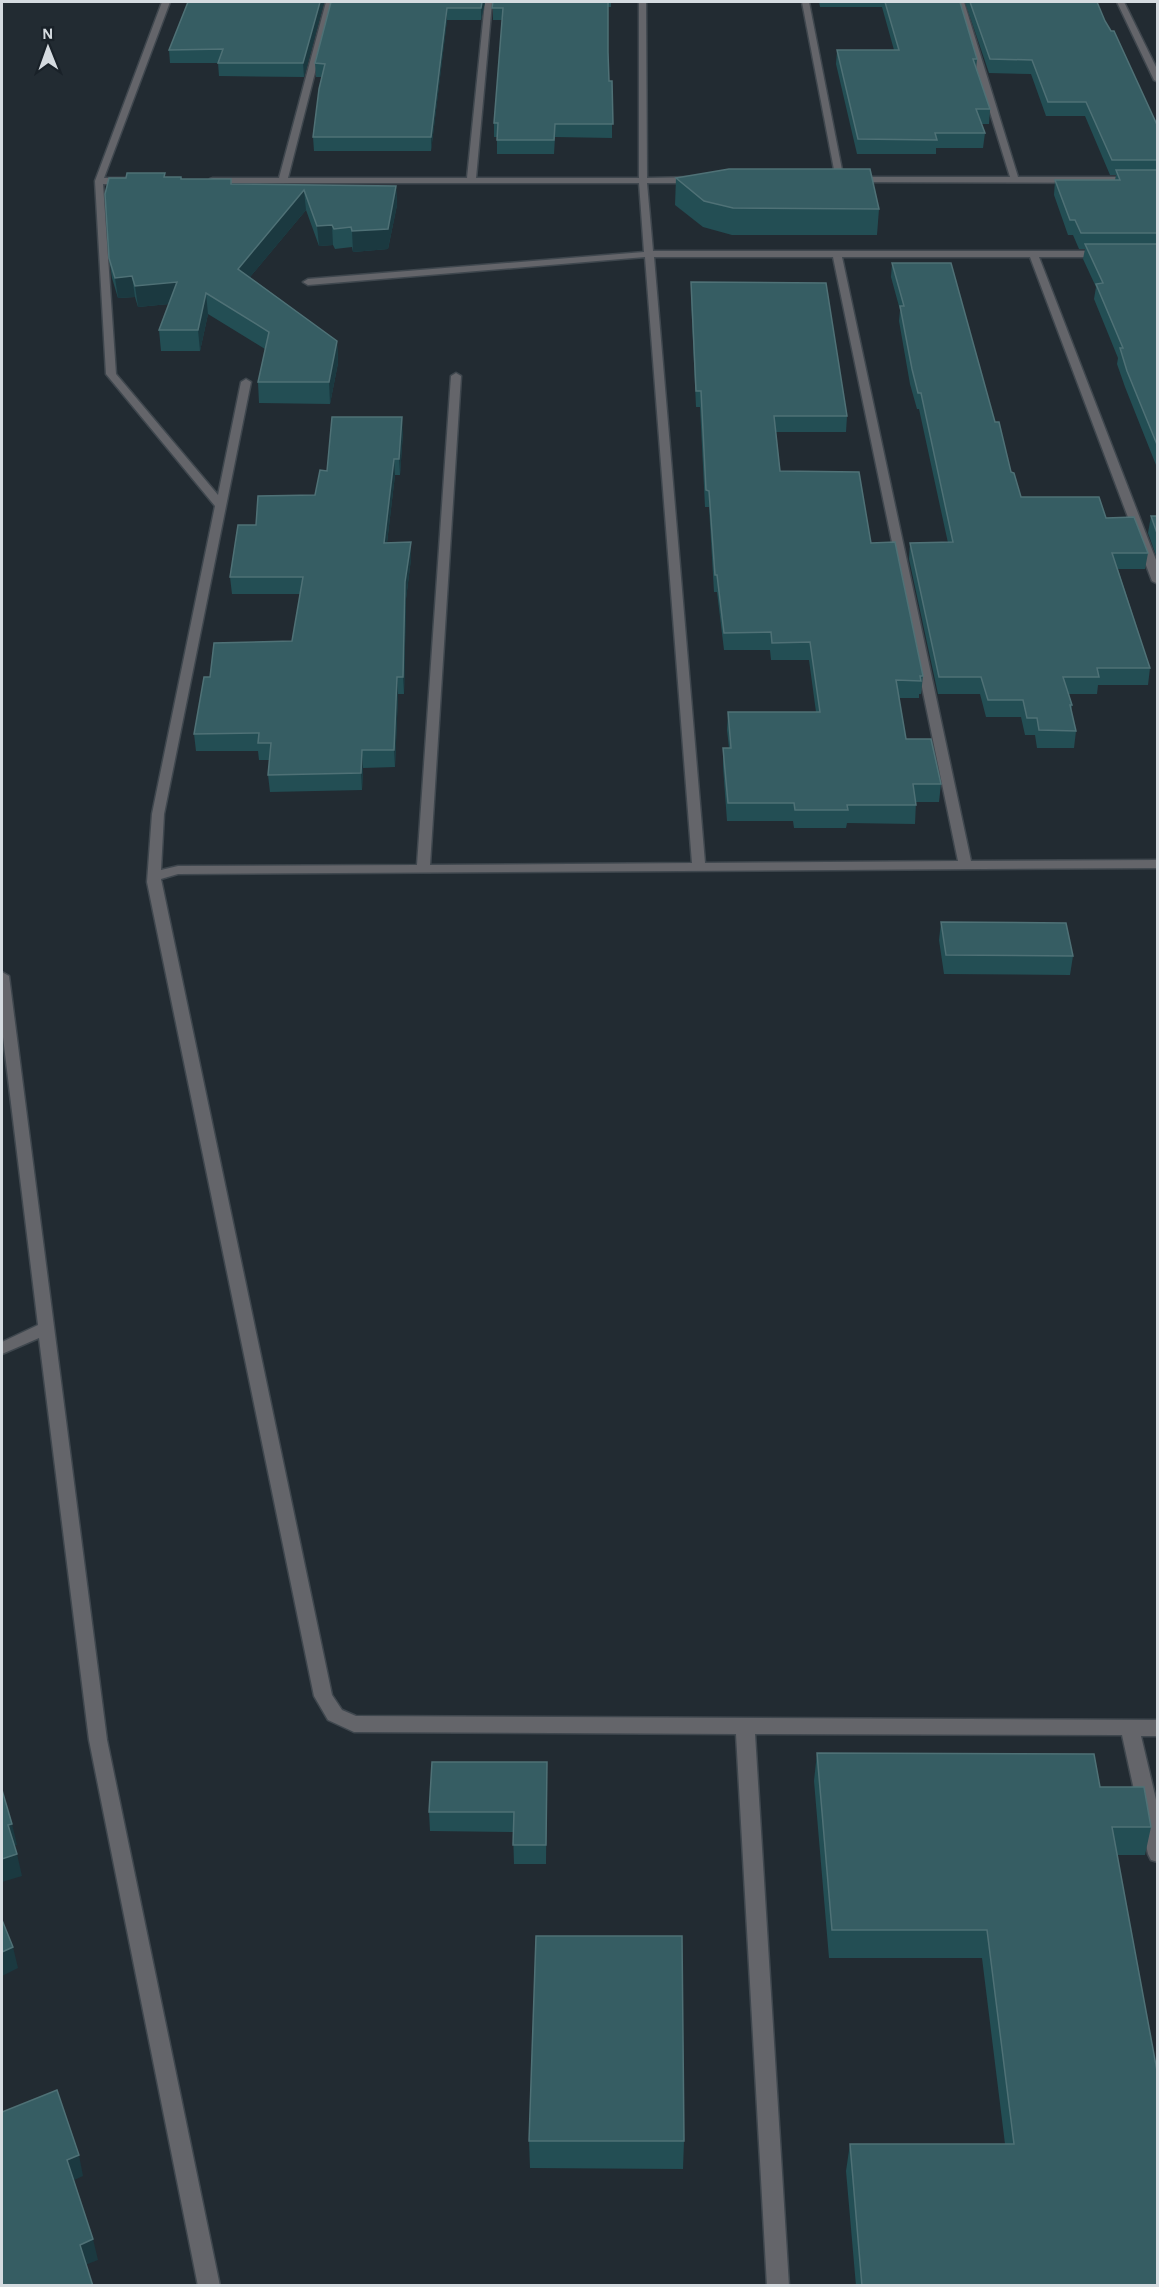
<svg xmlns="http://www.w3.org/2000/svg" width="1159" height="2287" viewBox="0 0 1159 2287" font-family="'Alegreya Sans',sans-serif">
	<rect width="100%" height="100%" fill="#222b32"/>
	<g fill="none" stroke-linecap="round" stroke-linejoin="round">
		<!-- minor casing -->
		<g stroke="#3f474e" stroke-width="3">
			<g id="minor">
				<path d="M162 2H170L104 178H129L133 181 129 184H103L116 374 218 495 241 382 246 379 251 382 164 814 161 870 178 866 417 865 451 376 456 373 461 376 430 865 692 863 645 257 308 285 303 282 308 279 644 252 639 183H210V179L213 178H279L326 2H333L288 178H467L485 2H492L476 178H639V2H646L647 178 696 177 700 180 696 183H647L653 251H1104L1109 254 1104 257H1039L1158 565V584L1152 581 1030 257H842L971 861 1158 860V868L178 874 161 879 332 1695 342 1710 356 1716 1158 1720V1736H1141L1158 1808V1862L1151 1860 1148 1854 1122 1735 755 1734 789 2286H767L736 1734 354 1732 328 1720 314 1696 147 882 152 814 215 506 106 374 95 181ZM654 257H833L958 861 705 863Z"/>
				<path d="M802 2H809L844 180 840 183 836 180Z"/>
				<path d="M956 2H964L1018 177H1158V183L849 182 848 180 852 177H1010Z"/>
				<path d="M1117 2H1124L1158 71V82L1154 80Z"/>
				<path d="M2 972 9 976 107 1740 220 2286H198L89 1740 39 1338 2 1354V1342L38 1325 2 1029Z"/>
			</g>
		</g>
		<!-- minor -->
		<use href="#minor" fill="#64656a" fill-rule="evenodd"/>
	</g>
	<!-- wall -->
	<g fill="#234e54">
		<path d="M188 2H324L304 77 219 76 218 63H170L169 50Z"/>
		<path d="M331 2H485L481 20H447L431 151H314L313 137 322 77H316L315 63Z"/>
		<path d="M493 2H611V7H608V52L609 81H612V138L555 137 554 154H497V137H494V123L502 20H493Z"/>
		<path d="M819 2H960L977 59 976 70 990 109 989 124H981L985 133 983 148H936V154H857L836 64 837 50H894L882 7H820Z"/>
		<path d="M965 2H1097L1105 21 1158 127V470L1125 387 1117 364 1118 358 1094 299 1096 287 1083 259 1085 249H1079L1073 235H1068L1054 195 1055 180H1115L1116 175H1110L1085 116H1046L1031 74 989 73Z"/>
		<path d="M165 177H181L182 179 231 184 396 186 397 205 388 249 353 252 352 247 335 249 333 245 319 246 306 210 250 277 337 341 338 363 330 404 259 403 258 382 265 349 208 314 200 351H161L159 330 169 304 138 307 135 297 118 298 112 278 109 258Z"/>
		<path d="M676 178 879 209 877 235H732L703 227 675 205Z"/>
		<path d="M892 263 995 422 1011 472 1021 497 1106 518 1148 553 1145 569H1118L1150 668 1148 685H1098L1097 694H1069L1072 705 1071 711 1076 731 1074 748H1037L1035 735H1025L1021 717H986L980 694H938L909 559 910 543H948L919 409H917L910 384 899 321 900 310 891 277Z"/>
		<path d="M691 282 847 416 846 432H776L780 471 871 543 923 676 921 694H919V698H899L906 739 941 784 939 802H916L915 824 847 823 846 828H794L793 821H727L723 767V748H729L727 730 728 712H816L809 660H771L770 650H724L717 592H714L709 507H705L700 407H696L691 298Z"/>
		<path d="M403 432 400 475H395L387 543 411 542V559L406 599 404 694H398L395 767 363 768 362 790 270 792 268 775 270 760H259L258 751H196L194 734 210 677 292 641 300 594H232L230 577 256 525 315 495 327 471Z"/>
		<path d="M1151 516H1158V561L1148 533Z"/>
		<path d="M941 922 1073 956 1070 975 944 974 939 940Z"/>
		<path d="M817 1753 1100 1787 1151 1827 1145 1855H1117L1158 2286H856L846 2171 850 2144H1005L982 1958H829L814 1781Z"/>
		<path d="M547 1762 546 1864H514L513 1832 430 1831 429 1812Z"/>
		<path d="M529 2141H684L683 2169 530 2168Z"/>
	</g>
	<!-- shaded-wall -->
	<g fill="#1b3940">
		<path d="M320 2H324L304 77 303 63Z"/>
		<path d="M482 2H485L481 20V8Z"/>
		<path d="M447 8V20L431 151V137Z"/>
		<path d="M396 186 397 205 388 249 353 252 352 231Z"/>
		<path d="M304 190 306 210 240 289 238 269Z"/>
		<path d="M332 225 333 245 319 246 317 226Z"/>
		<path d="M132 276 135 297 118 298 115 278Z"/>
		<path d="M177 282 179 303 138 307 135 286Z"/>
		<path d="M206 293 208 314 200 351 198 330Z"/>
		<path d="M337 341 338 363 330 404 329 382Z"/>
		<path d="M402 417 403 432 400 475 399 459Z"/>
		<path d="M394 459 395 475 385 559 384 543Z"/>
		<path d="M411 542V559L406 599 404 694 403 677 405 582Z"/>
		<path d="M397 677 398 694 395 767 394 750Z"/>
		<path d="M362 750 363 768 362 790 361 773Z"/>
		<path d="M12 1824 17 1845 13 1846 8 1825Z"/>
		<path d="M17 1854 22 1876 2 1882V1859Z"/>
		<path d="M13 1947 18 1968 2 1976V1952Z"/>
		<path d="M79 2155 83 2176 72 2181 67 2160Z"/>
		<path d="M93 2239 98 2260 85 2265 80 2245Z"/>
	</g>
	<!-- building -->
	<g fill="#365d63" stroke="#4f7176" stroke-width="1.5">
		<path d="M188 2H320L303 63H218L223 49 169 50Z"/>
		<path d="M331 2H482L481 8H447L431 137H313L319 89 325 64 315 63Z"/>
		<path d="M493 2H608V52L609 81H612L613 124H555L554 140H497L498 123H494L503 8H492Z"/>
		<path d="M885 2H960L977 59H973L990 109H976L985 133H935L937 140 858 139 837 50H899Z"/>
		<path d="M970 2H1097L1105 21 1111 31H1114L1158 127V160H1112L1086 102H1048L1032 60 990 59Z"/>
		<path d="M729 169H870L879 209 733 208 704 201 676 178Z"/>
		<path d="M1116 170H1158V233H1081L1075 220H1070L1055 180H1120Z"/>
		<path d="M127 173H165L164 177H181V179H231V184L396 186 388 229 352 231 351 227 334 229 332 225 317 226 304 190 238 269 337 341 329 382H258L269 332 206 293 198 330H159L177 282 135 286 132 276 115 278 109 258 105 194 109 178H126Z"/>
		<path d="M1085 244H1158V447L1127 371 1120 348H1123L1096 284 1103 283Z"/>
		<path d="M892 263H951L995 422H999L1011 472 1014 473 1021 497H1099L1106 518 1134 517 1148 553H1112L1150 668H1097L1099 677H1063L1072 705H1070L1076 731 1039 730 1037 718H1027L1023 700H988L981 677H939L910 543 953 542 921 393H918L912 369 900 306H904Z"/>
		<path d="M691 282 826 283 847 416H774L780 471 859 472 871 543 895 542 923 676H920L921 681 896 680 906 739H931L941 784H913L916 805H847L848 810H795L794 803H728L723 748H731L728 712H820L810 642 772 643 771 632 724 633 717 575H715L709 491 706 490 701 391H696Z"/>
		<path d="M332 417H402L399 459H394L384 543 411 542 405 582 403 677H397L394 750H362L361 773 268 775 271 743H258L259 733 194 734 204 677H210L214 643 292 641 303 577H230L238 525H256L258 496 315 495 320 470 327 471Z"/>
		<path d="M1151 516H1158V536Z"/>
		<path d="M941 922 1066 923 1073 956 946 955Z"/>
		<path d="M817 1753 1094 1754 1100 1787H1144L1151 1827H1112L1158 2076V2286H862L850 2144H1014L987 1930H832Z"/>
		<path d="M432 1762H547L546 1845H513L514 1812H429Z"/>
		<path d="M2 1790 12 1824 8 1825 17 1854 2 1859Z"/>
		<path d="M2 1920 13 1947 2 1952Z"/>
		<path d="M536 1936H682L684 2141H529Z"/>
		<path d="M57 2090 79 2155 67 2160 93 2239 80 2245 93 2286H2V2112Z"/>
	</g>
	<!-- border -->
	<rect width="1159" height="2287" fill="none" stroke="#d5dbe0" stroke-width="6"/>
	<!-- north arrow -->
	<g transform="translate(48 48) rotate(359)" stroke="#192128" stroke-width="4.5" paint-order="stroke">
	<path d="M0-4.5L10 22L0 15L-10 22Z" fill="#d5dbe0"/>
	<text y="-9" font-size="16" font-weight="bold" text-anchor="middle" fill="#d5dbe0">N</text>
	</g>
</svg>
